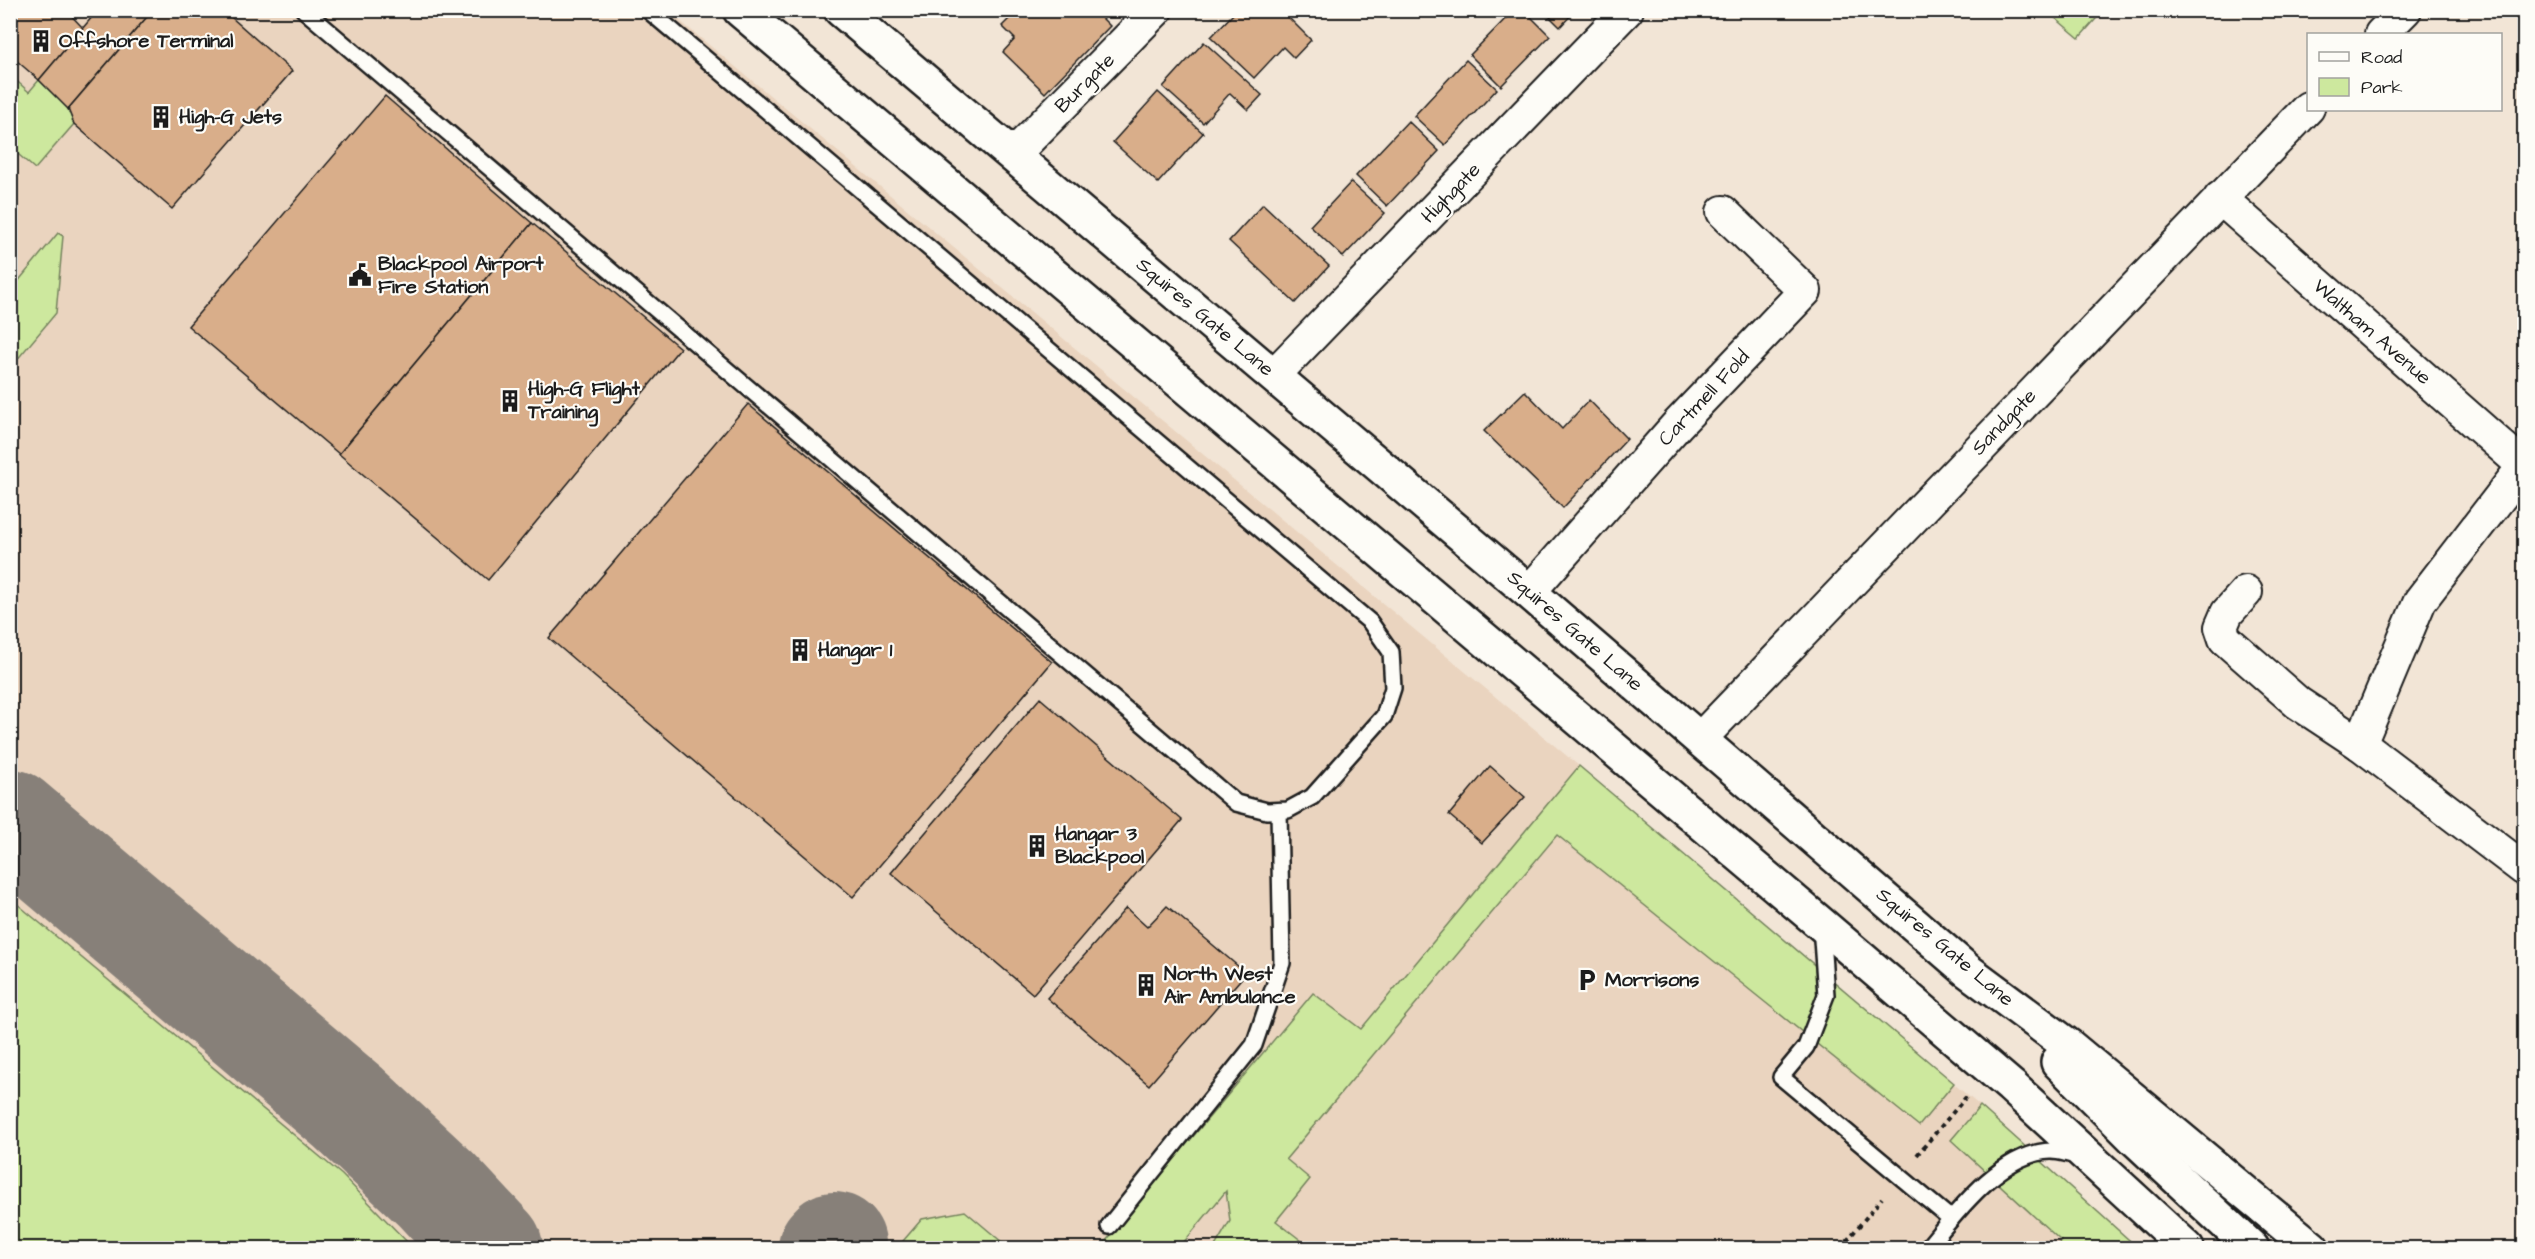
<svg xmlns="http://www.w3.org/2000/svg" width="2535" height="1259" viewBox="0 0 2535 1259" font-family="'Architects Daughter',sans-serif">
	<rect width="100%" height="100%" fill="#f2e5d6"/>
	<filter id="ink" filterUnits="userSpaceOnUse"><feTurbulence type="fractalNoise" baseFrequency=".0167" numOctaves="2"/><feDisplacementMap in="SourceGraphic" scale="12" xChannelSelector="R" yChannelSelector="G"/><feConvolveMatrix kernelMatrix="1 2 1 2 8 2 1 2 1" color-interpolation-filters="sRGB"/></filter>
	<g filter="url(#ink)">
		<!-- built -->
		<path fill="#ead4bf" d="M10 11H668L1579 766 1980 1106 2138 1248H11Z"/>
		<!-- green -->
		<g fill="#cde89e" stroke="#74825d" stroke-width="1.5">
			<path d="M2047 11H2103L2079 38Z"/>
			<path d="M10 75 29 92 39 80 68 109 74 124 35 169 11 148Z"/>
			<path d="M58 233 63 236 56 313 11 367V290Z"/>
			<path d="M1579 766 1954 1083 1919 1126 1557 835 1286 1159 1310 1179 1276 1221 1311 1248H1214L1230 1221 1226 1191 1179 1248H1100L1313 993 1361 1029Z"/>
			<path d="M10 898 342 1175 413 1248H11Z"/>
			<path d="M1980 1106 2138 1248H2055L2061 1241 1951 1140Z"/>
			<path d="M965 1211 1009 1248H897L922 1219Z"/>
		</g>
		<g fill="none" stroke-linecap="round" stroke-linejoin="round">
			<!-- taxiway -->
			<g stroke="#878079" stroke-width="104">
				<path d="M10 821 348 1107 436 1189 491 1248"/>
				<path d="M830 1248 834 1244"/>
			</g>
		</g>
		<!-- building -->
		<g fill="#d9ae8a" stroke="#1c1c1c" stroke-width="1.5">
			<path d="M10 10H66L83 28 39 80 10 55Z"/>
			<path d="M98 10H153L68 109 39 80Z"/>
			<path d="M153 10H223L292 71 172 209 74 124 68 109Z"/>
			<path d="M1018 10H1061L1066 15 1071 10H1094L1110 26 1045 93 1003 52 1015 39 1002 26Z"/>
			<path d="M1237 10H1281L1311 40 1294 58 1283 47 1254 78 1211 37Z"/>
			<path d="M1514 10H1524L1550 36 1501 86 1470 55Z"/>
			<path d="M1543 10H1576L1560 27Z"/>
			<path d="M1204 42 1262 95 1248 110 1230 93 1203 123 1163 87Z"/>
			<path d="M1466 60 1497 89 1445 145 1414 116Z"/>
			<path d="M1158 92 1203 133 1158 183 1113 142Z"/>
			<path d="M385 96 532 223 339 454 188 326Z"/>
			<path d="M1408 121 1439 151 1387 206 1356 176Z"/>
			<path d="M1351 182 1385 213 1343 257 1310 226Z"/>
			<path d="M1263 204 1329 266 1295 303 1229 241Z"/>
			<path d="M532 223 680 348 488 580 339 454Z"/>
			<path d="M1525 391 1562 429 1589 400 1627 439 1563 508 1484 431Z"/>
			<path d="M748 404 1052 662 853 897 549 638Z"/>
			<path d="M1040 698 1182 820 1033 994 891 873Z"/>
			<path d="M1490 766 1525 797 1482 843 1449 815Z"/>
			<path d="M1167 906 1246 973 1149 1085 1047 998 1126 908 1147 927Z"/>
		</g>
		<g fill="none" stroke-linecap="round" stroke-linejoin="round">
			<!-- service casing -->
			<g stroke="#1c1c1c" stroke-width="20">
				<g id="service">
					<path d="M304 10 1236 803 1267 811 1288 810 1312 797 1384 716 1393 688 1391 652 1370 622 648 10"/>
					<path d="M1821 926 1826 995 1806 1047 1781 1077 1951 1219"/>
					<path d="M1109 1226 1254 1045 1282 963 1279 811"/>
					<path d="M1927 1248C1956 1213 2001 1152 2051 1151 2060 1151 2070 1155 2079 1156"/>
				</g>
			</g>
			<!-- minor casing -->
			<g stroke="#1c1c1c" stroke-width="36">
				<g id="minor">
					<path d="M2381 34 2405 10"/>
					<path d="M1013 155 1156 10"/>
					<path d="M2220 198 2524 466"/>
					<path d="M1274 375 1627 10"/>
					<path d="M1529 592 1678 424 1805 291 1723 212"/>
					<path d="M2246 592 2227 613 2221 627 2225 639 2298 703 2360 744 2524 869"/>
					<path d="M1701 738 2308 108"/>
					<path d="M2360 744 2420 601 2524 466"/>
				</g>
			</g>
			<!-- primary casing -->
			<g stroke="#1c1c1c" stroke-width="38">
				<g id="primary">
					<path d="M740 10 1820 923 2011 1086 2187 1248"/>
					<path d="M841 10 1529 592 1968 971 2069 1046 2312 1248"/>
					<path d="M2058 1062 2136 1140 2252 1248"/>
				</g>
			</g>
			<!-- path -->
			<g stroke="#1c1c1c" stroke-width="4" stroke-dasharray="4.5 4.5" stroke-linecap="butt">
				<path d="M1917 1155 1966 1097"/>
				<path d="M1841 1248 1882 1198"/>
			</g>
			<!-- service -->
			<use href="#service" stroke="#fdfcf7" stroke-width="15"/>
			<!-- minor -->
			<use href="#minor" stroke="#fdfcf7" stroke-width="32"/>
			<!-- primary -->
			<use href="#primary" stroke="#fdfcf7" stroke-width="33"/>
		</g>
	</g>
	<!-- icons -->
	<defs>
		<g id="building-bare" transform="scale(1.8)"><path d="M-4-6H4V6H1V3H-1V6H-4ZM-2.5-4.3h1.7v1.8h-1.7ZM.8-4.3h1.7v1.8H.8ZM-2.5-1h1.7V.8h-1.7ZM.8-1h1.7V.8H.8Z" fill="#1c1c1c" stroke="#fdfcf7" stroke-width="2.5" paint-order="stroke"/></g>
		<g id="civic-bare" transform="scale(1.8)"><path d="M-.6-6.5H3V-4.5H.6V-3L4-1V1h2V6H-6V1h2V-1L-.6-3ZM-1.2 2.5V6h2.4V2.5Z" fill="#1c1c1c" stroke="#fdfcf7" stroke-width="2.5" paint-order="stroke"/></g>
		<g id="parking-bare" transform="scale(1.8)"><path d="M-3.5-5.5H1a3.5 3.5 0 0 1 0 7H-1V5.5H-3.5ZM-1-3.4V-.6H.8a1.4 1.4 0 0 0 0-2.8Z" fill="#1c1c1c" stroke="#fdfcf7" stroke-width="2.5" paint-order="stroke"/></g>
	</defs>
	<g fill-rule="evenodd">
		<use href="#building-bare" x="41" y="41"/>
		<use href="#building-bare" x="161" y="117"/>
		<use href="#civic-bare" x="360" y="275"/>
		<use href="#building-bare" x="510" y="401"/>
		<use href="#building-bare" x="800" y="650"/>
		<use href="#building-bare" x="1037" y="846"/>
		<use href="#parking-bare" x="1587" y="980"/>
		<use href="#building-bare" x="1146" y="985"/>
	</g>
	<g text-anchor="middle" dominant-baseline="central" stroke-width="4.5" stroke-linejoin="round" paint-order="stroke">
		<!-- poi labels -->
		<g font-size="20" font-weight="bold" fill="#1c1c1c" stroke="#fdfcf7" text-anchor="start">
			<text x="59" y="41">Offshore Terminal</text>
			<text x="179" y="117">High-G Jets</text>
			<text x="378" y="264">Blackpool Airport<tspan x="378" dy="23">Fire Station</tspan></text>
			<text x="528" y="389">High-G Flight<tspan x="528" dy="23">Training</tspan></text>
			<text x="818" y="650">Hangar 1</text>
			<text x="1055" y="834">Hangar 3<tspan x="1055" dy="23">Blackpool</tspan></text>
			<text x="1164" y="974">North West<tspan x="1164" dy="23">Air Ambulance</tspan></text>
			<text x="1605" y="980">Morrisons</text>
		</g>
		<!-- street labels -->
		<g font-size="20" fill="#1c1c1c" stroke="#fdfcf7">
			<text transform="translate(1085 83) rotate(-45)">Burgate</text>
			<text transform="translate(1451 193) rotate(-46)">Highgate</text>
			<text transform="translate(1205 317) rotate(40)">Squires Gate Lane</text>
			<text transform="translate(2372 332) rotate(41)">Waltham Avenue</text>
			<text transform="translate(1704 398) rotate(-47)">Cartmell Fold</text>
			<text transform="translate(2004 422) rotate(-46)">Sandgate</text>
			<text transform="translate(1575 631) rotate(41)">Squires Gate Lane</text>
			<text transform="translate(1945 947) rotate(40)">Squires Gate Lane</text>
		</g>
	</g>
	<!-- margin -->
	<rect width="2535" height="1259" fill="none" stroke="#fdfcf7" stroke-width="36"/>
	<rect x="18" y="18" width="2499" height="1223" fill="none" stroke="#1c1c1c" stroke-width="2" filter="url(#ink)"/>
	<!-- legend -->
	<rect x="2307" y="33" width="195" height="78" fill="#fdfcf7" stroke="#a3a29f" stroke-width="1.5"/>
	<rect x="2319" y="52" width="30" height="9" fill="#fdfcf7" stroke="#a3a29f" stroke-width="1.5"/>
	<text x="2361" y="63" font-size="18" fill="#1c1c1c">Road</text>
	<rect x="2319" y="78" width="30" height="18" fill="#cde89e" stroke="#a3a29f" stroke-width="1.5"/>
	<text x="2361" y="93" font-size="18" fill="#1c1c1c">Park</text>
</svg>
